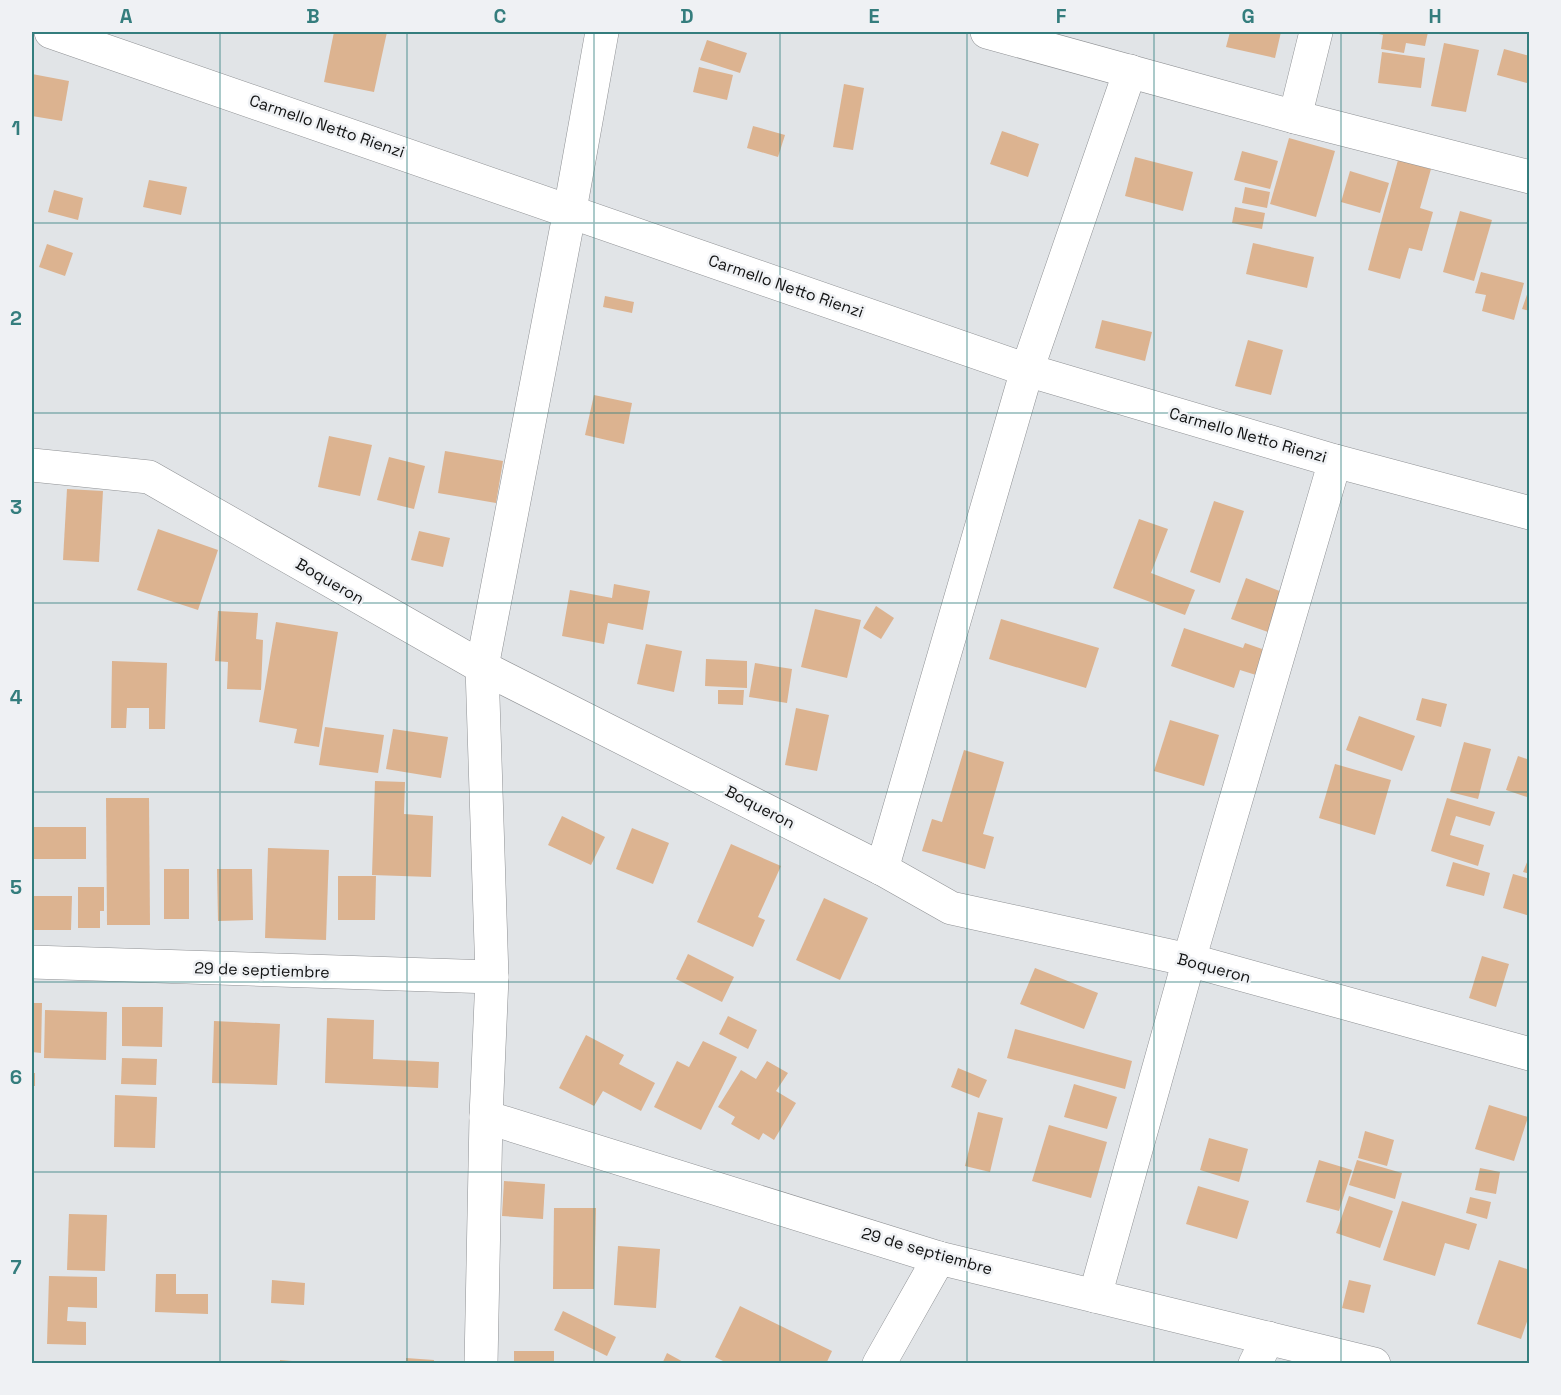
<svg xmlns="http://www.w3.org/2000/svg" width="1561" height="1395" viewBox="0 0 1561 1395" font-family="'Space Grotesk',sans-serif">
	<rect width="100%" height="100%" fill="#e1e4e7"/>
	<!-- building -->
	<g fill="#dcb390">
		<path d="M334 32H387L374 92 324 82Z"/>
		<path d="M1230 32H1281L1275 58 1226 47Z"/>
		<path d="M1370 32H1428L1425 46 1406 43 1404 53 1381 49 1383 35Z"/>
		<path d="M707 40 747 53 740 73 700 60Z"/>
		<path d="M1444 43 1479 50 1466 112 1431 106Z"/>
		<path d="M1504 49 1530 56V73L1527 83 1497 75Z"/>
		<path d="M1382 52 1425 58 1421 88 1378 83Z"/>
		<path d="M699 67 733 75 727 100 693 92Z"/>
		<path d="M32 74 69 81 62 121 32 116Z"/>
		<path d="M844 84 864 88 853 150 833 147Z"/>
		<path d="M753 126 785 135 778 157 747 148Z"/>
		<path d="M1002 131 1039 144 1028 177 990 164Z"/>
		<path d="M1289 138 1335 151 1316 217 1270 204Z"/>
		<path d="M1242 151 1278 161 1270 189 1234 180Z"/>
		<path d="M1135 157 1193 172 1183 211 1125 196Z"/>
		<path d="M1398 160 1431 169 1420 208 1433 212 1422 251 1409 248 1400 279 1368 270Z"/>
		<path d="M1350 171 1389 183 1380 213 1341 202Z"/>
		<path d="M149 180 187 187 181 215 143 207Z"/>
		<path d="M1245 187 1270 192 1267 208 1242 203Z"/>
		<path d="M54 190 83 198 78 220 48 212Z"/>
		<path d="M1235 207 1265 213 1262 229 1232 223Z"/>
		<path d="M1460 211 1492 220 1474 281 1443 272Z"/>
		<path d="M1253 243 1314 257 1307 288 1246 274Z"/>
		<path d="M47 244 73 253 65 276 39 267Z"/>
		<path d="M1481 272 1524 283 1514 320 1482 311 1486 295 1475 293Z"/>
		<path d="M1530 286V311L1522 309Z"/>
		<path d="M605 296 634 302 632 313 603 307Z"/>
		<path d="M1102 320 1152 332 1145 361 1095 348Z"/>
		<path d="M1248 340 1283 350 1271 395 1235 386Z"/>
		<path d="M594 395 632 403 624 444 585 435Z"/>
		<path d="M329 436 372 445 360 496 318 487Z"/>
		<path d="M445 451 503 461 496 503 438 493Z"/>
		<path d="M389 457 425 466 414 509 377 500Z"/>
		<path d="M67 489 103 491 99 562 63 560Z"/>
		<path d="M1214 501 1244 511 1220 583 1190 572Z"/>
		<path d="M1139 519 1168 529 1151 573 1195 590 1185 615 1113 588Z"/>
		<path d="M158 529 218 550 198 610 137 590Z"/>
		<path d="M419 531 450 538 443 567 411 560Z"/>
		<path d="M1246 578 1282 592 1268 632 1231 619Z"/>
		<path d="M614 584 650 591 643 630 608 623 604 644 562 636 570 590 612 598Z"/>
		<path d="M876 606 894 618 881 639 863 628Z"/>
		<path d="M815 609 861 620 847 678 801 667Z"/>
		<path d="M218 611 258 613 256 639 263 640 261 690 227 689 228 662 215 661Z"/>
		<path d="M1001 619 1099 648 1086 688 989 659Z"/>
		<path d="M276 622 338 632 319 747 294 743 297 729 259 722Z"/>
		<path d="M1184 628 1243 648 1245 643 1265 650 1256 675 1240 670 1234 688 1171 666Z"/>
		<path d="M646 644 682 651 674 692 637 684Z"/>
		<path d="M706 659 747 661V688L705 686Z"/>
		<path d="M112 661 167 663 165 729H149V708H127L126 728H111Z"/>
		<path d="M755 663 792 669 787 703 749 697Z"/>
		<path d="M718 690H744L743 705 718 704Z"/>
		<path d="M1422 698 1447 704 1441 727 1416 720Z"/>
		<path d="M796 708 829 715 817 771 785 765Z"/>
		<path d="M1359 716 1415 736 1402 771 1346 750Z"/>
		<path d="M1170 720 1219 735 1204 786 1154 771Z"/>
		<path d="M325 727 384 735 378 773 319 765Z"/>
		<path d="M393 729 448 737 441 778 386 769Z"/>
		<path d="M1464 742 1491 749 1478 799 1450 792Z"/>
		<path d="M964 750 1004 762 983 834 994 837 985 869 922 851 932 819 942 822Z"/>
		<path d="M1518 756 1530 760V798L1506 790Z"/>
		<path d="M1335 764 1391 780 1375 835 1319 818Z"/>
		<path d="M375 781 405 782 404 814 433 816 431 877 372 875Z"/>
		<path d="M106 798H149L150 925H107Z"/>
		<path d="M1447 798 1495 812 1490 826 1456 816 1450 835 1484 845 1478 866 1431 851Z"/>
		<path d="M562 816 605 837 591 865 548 845Z"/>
		<rect x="32" y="827" width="54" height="32"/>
		<path d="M632 828 669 843 653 884 616 869Z"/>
		<path d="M731 844 781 866 758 917 765 920 753 947 697 922Z"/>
		<path d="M268 848 329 850 326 940 265 938Z"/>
		<path d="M1530 855V874L1523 872Z"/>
		<path d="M1453 862 1490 873 1484 896 1446 886Z"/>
		<rect x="164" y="869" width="25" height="50"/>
		<path d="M217 869H252L253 920 218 921Z"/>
		<path d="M1513 874 1530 879V916L1503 908Z"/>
		<path d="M338 876H376L375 920H338Z"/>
		<path d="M78 887H104V911H100V928H78Z"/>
		<path d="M32 896H72L71 930H32Z"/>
		<path d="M824 898 868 918 840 980 796 960Z"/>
		<path d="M688 954 734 977 722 1002 676 979Z"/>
		<path d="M1482 956 1509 964 1496 1007 1469 998Z"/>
		<path d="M1035 968 1098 993 1084 1029 1020 1004Z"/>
		<path d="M32 1003H42L41 1053 32 1052Z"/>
		<path d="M122 1007H163L162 1047 122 1046Z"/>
		<path d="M45 1010 107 1012 106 1060 44 1058Z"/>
		<path d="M728 1016 757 1030 748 1049 719 1034Z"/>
		<path d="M327 1018 374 1020 373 1059 439 1062 438 1088 325 1083Z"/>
		<path d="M214 1021 280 1024 277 1085 212 1083Z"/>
		<path d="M1015 1029 1132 1061 1125 1089 1007 1058Z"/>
		<path d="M586 1035 624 1055 619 1064 655 1083 641 1111 603 1091 594 1106 559 1088Z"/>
		<path d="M703 1041 737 1057 701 1130 654 1107 677 1061 689 1067Z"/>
		<path d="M122 1058 157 1059 156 1085 121 1084Z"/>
		<path d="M767 1061 788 1073 776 1091 796 1103 774 1140 763 1133 759 1140 731 1124 735 1117 718 1107 741 1070 756 1079Z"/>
		<path d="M958 1068 987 1080 979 1098 951 1087Z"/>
		<rect x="32" y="1073" width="3" height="13"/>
		<path d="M1074 1084 1117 1097 1107 1129 1064 1117Z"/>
		<path d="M115 1095 157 1097 155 1148 114 1147Z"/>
		<path d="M1489 1105 1528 1117 1514 1161 1475 1149Z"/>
		<path d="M978 1112 1003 1118 990 1172 965 1166Z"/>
		<path d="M1049 1125 1107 1142 1091 1198 1032 1181Z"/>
		<path d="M1365 1131 1394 1140 1387 1166 1358 1158Z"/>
		<path d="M1209 1138 1248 1149 1239 1182 1200 1170Z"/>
		<path d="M1319 1160 1352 1170 1339 1211 1306 1202Z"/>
		<path d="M1357 1160 1402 1173 1395 1199 1349 1185Z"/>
		<path d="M1480 1168 1500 1172 1496 1194 1475 1190Z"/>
		<path d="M504 1181 545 1184 543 1219 502 1216Z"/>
		<path d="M1198 1186 1249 1201 1237 1239 1186 1224Z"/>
		<path d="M1349 1196 1393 1211 1380 1248 1336 1233Z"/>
		<path d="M1470 1197 1491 1202 1487 1219 1466 1213Z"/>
		<path d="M1402 1201 1477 1224 1469 1250 1445 1243 1435 1276 1383 1260Z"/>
		<path d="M554 1208H596L594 1289H553Z"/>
		<path d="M69 1214 107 1215 105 1271 67 1270Z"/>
		<path d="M618 1246 660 1249 656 1308 614 1305Z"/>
		<path d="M1499 1260 1530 1270V1313L1521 1339 1477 1324Z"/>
		<path d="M156 1274H176V1294H208V1314L155 1312Z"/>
		<path d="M49 1276 97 1277V1308L68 1307 67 1321 86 1322V1345L47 1344Z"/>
		<path d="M272 1280 305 1283 304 1305 271 1303Z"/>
		<path d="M1349 1280 1371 1285 1364 1313 1342 1308Z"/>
		<path d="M740 1306 832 1351 826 1364H729L715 1357Z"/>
		<path d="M563 1311 616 1337 607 1356 554 1330Z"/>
		<rect x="514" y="1351" width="40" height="13"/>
		<path d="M667 1353 687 1364H662Z"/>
		<path d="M406 1358 434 1360V1364H406Z"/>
		<path d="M280 1360 304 1362 303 1364H280Z"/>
	</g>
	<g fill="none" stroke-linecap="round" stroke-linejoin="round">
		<!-- street casing -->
		<g stroke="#8f9194" stroke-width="34">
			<g id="street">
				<path d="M51 32 1027 370 1335 461 1530 513"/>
				<path d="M987 32 1295 117 1530 177"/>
				<path d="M1295 117 1316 32"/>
				<path d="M32 465 149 477 482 667 882 869 951 908 1189 960 1530 1054"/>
				<path d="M882 869 1027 370 1130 71"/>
				<path d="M32 962 492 977"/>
				<path d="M486 1117 939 1258 1374 1364"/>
				<path d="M1095 1296 1189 960 1335 461"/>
				<path d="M481 1364 486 1117 492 977 482 667 570 210 602 32"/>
				<path d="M879 1364 939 1258"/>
				<path d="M1255 1364 1268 1338"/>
			</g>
		</g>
		<!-- street -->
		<use href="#street" stroke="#fff" stroke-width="33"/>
	</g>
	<!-- grid -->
	<path fill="none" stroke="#347d7d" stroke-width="1.5" stroke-opacity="0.55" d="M220 32V1364M407 32V1364M594 32V1364M780 32V1364M967 32V1364M1154 32V1364M1341 32V1364M32 223H1530M32 413H1530M32 603H1530M32 792H1530M32 982H1530M32 1172H1530"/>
	<g text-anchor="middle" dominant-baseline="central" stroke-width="5" stroke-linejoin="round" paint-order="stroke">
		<!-- street labels -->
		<g font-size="16" fill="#111212" stroke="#eff1f4">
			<text transform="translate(327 126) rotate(19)">Carmello Netto Rienzi</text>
			<text transform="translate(786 286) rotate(19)">Carmello Netto Rienzi</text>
			<text transform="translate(1248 435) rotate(16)">Carmello Netto Rienzi</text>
			<text transform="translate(330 581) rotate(30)">Boqueron</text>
			<text transform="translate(760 807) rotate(27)">Boqueron</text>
			<text transform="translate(1214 968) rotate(15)">Boqueron</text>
			<text transform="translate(262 970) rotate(2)">29 de septiembre</text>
			<text transform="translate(927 1251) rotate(16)">29 de septiembre</text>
		</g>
	</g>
	<!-- border -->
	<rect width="1561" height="1395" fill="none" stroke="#eff1f4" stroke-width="66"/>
	<rect x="33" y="33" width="1495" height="1329" fill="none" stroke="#347d7d" stroke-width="2"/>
	<g font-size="20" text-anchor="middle" font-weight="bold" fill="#347d7d">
		<text x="126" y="23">A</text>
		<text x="313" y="23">B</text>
		<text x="500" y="23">C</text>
		<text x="687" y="23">D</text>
		<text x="874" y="23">E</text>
		<text x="1061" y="23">F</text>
		<text x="1248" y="23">G</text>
		<text x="1435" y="23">H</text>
		<text x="16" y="135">1</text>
		<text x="16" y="325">2</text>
		<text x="16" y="514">3</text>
		<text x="16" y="704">4</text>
		<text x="16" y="894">5</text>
		<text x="16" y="1084">6</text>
		<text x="16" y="1274">7</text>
	</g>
</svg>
